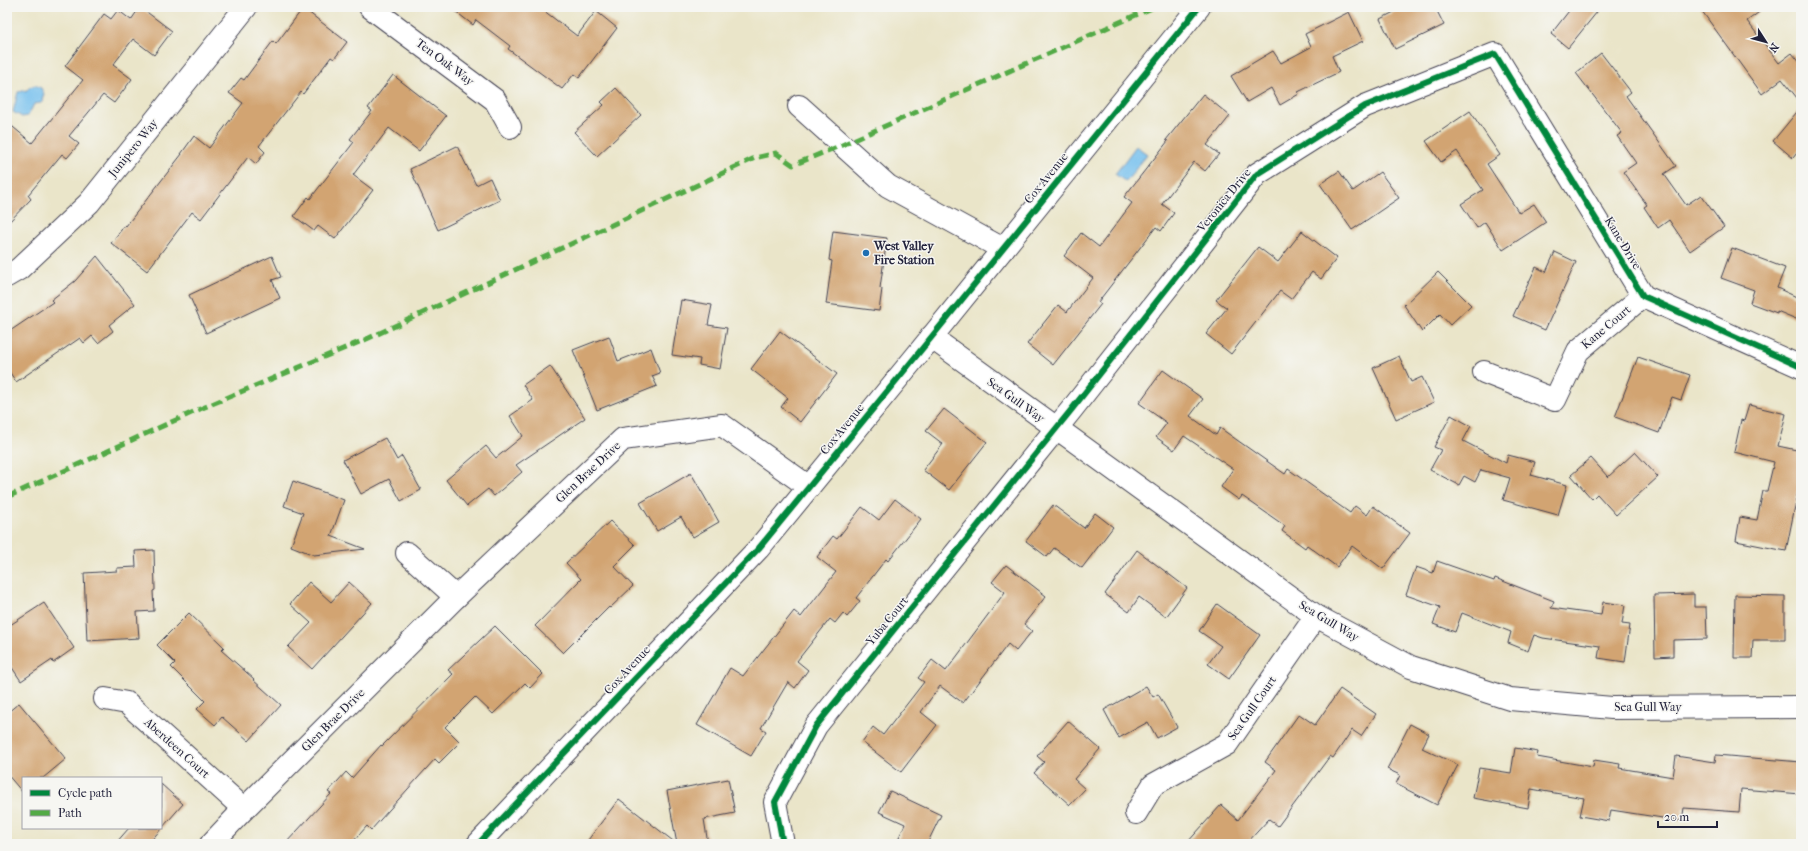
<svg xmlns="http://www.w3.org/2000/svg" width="1808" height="851" viewBox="0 0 1808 851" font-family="'IM FELL French Canon',serif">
	<rect width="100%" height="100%" fill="#f6f6f2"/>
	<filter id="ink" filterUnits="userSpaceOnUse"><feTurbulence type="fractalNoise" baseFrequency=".025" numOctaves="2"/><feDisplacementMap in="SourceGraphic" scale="8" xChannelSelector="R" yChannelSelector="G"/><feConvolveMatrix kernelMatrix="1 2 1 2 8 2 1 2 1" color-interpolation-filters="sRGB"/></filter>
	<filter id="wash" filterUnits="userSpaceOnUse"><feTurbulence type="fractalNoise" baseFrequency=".012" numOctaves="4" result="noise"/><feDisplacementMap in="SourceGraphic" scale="16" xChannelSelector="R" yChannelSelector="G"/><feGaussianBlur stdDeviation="0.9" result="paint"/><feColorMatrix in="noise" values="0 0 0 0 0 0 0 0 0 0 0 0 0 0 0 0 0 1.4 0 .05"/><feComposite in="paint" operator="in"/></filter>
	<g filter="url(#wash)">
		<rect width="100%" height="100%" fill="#eae5c9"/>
		<!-- water -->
		<g fill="#74c0ee" stroke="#4b7194">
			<path d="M35 85 41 88 44 94 42 99 44 100 41 103 34 104 28 116 22 117 13 112 18 92 27 90 30 87Z"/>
			<path d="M1136 146 1147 154 1126 182 1115 174Z"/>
		</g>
		<g id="blocks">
			<!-- building -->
			<g fill="#d2a472">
				<path d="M140 7 172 31 154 55 133 39 113 65 132 79 114 103 103 95 69 136 79 144 67 158 62 154 28 195 31 199 7 224V122L32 143 83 80 65 66 104 14 111 19 118 10 131 20Z"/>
				<path d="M450 7H539L577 36 596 11 617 28 579 78 574 74 562 89 508 49 510 46 476 20 473 25Z"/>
				<path d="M1404 7H1435L1444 25 1395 49 1380 19Z"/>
				<path d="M1572 7H1601L1568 48 1551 34Z"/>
				<path d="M1699 7H1766L1747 21 1779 63 1792 53 1801 64V103L1782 79 1762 94Z"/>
				<path d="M303 8 347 42 334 59 331 57 303 94 301 92 259 146 265 152 256 164 248 157 201 219 192 212 147 271 111 243 125 225 126 226 182 154H181L194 136 209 148 243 103 229 93 241 78 244 80 273 41 276 44Z"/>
				<path d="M1349 12 1363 41 1332 56 1339 72 1298 92 1299 94 1280 105 1271 88 1247 102 1231 76 1273 51 1281 63 1311 47 1305 34Z"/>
				<path d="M1601 53 1631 92 1626 96 1676 166 1664 174 1686 205 1701 195 1724 227 1690 251 1669 220 1658 228 1644 207 1647 205 1623 172 1636 163 1617 136 1622 133 1576 73Z"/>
				<path d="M393 75 446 116 419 151 389 128 353 175 373 190 335 239 318 226 314 231 294 216 308 197 310 199 354 142 350 139 372 111 368 108Z"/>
				<path d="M616 88 641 115 597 156 574 132 604 105 601 102Z"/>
				<path d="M1203 94 1230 116 1207 145 1219 154 1205 171 1194 162 1162 204 1174 213 1161 231 1156 227 1098 302 1101 304 1053 365 1027 344 1058 305 1067 312 1093 278 1064 256 1081 233 1099 247 1132 203 1124 197 1168 141 1166 140Z"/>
				<path d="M1801 107V148L1793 158 1773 141Z"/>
				<path d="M1470 111 1500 155 1487 164 1519 213 1534 204 1546 222 1503 250 1485 222 1477 228 1461 204 1483 190 1457 151 1441 162 1426 141Z"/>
				<path d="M457 146 476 185 490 178 500 200 438 230 410 169Z"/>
				<path d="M1339 171 1353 191 1380 172 1399 198 1352 230 1320 184Z"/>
				<path d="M833 231 887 238 880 288 882 289 879 311 826 304 832 261 829 260Z"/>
				<path d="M1302 231 1337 258 1321 279 1312 272 1291 299 1280 291 1231 354 1206 334 1227 308 1216 300 1258 247 1278 262Z"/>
				<path d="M1732 248 1785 268 1777 288 1801 299V321L1777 311V313L1750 303 1754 290 1721 278Z"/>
				<path d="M1555 252 1576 262 1545 330 1513 316 1536 267 1546 272Z"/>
				<path d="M97 256 135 304 109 325 113 331 98 343 92 336 84 343 80 338 16 382 7 368V333L53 302 51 300 75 281Z"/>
				<path d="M272 256 281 277 272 280 280 298 206 333 189 295Z"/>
				<path d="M1438 272 1471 305 1450 325 1440 314 1422 332 1404 305Z"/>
				<path d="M681 300 712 305 708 325 727 328 720 369 699 365 700 359 672 355Z"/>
				<path d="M780 331 837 374 800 422 781 407 788 398 751 369Z"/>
				<path d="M609 336 618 361 651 348 660 373 652 376 657 386 597 410 573 350Z"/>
				<path d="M1399 356 1411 382 1422 377 1434 402 1396 419 1373 368Z"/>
				<path d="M1638 357 1690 375 1681 400 1672 397 1659 433 1615 417Z"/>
				<path d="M550 366 585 418 516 465 522 472 494 496 488 489 467 506 446 480 486 446 496 458 523 436 510 416 533 400 523 385Z"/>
				<path d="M1163 370 1203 399 1190 416 1216 435 1220 428 1285 474 1288 469 1350 513 1355 506 1367 515 1373 506 1410 533 1383 569 1352 546 1337 567 1307 545 1305 548 1282 531 1285 526 1242 496 1239 500 1221 487 1233 469 1184 436 1174 450 1156 437 1167 423 1139 403Z"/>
				<path d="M1749 405 1786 414 1778 446 1801 451V476L1786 551 1736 541 1740 517 1757 520 1763 491H1767L1774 462 1734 452 1741 420 1744 421Z"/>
				<path d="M944 409 987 442 949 490 923 470 943 444 926 431Z"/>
				<path d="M1451 415 1471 426 1463 441 1506 463 1508 455 1535 462 1531 475 1567 485 1558 515 1503 500 1510 478 1481 470 1475 482 1464 476 1459 485 1430 470 1441 450 1434 447Z"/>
				<path d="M385 438 397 460 402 456 421 490 401 501 389 479 361 494 343 460Z"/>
				<path d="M1635 452 1658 477 1616 515 1597 494 1592 499 1571 475 1591 458 1608 477Z"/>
				<path d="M691 473 719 522 693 537 681 517 657 531 640 503Z"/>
				<path d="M293 481 344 500 331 536 365 549 314 555 291 546 303 513 284 506Z"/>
				<path d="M895 499 921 519 888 561 886 559 856 598 860 601 847 617 843 613 835 623 830 619 797 661 808 670 795 688 788 682 761 728 766 731 751 756 697 725 730 668 743 676 794 611 801 617 836 572 817 557 833 536 837 539 862 507 879 520Z"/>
				<path d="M1053 505 1084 528 1095 513 1113 527 1082 568 1054 548 1047 557 1026 541Z"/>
				<path d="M610 521 635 545 614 566 633 586 610 608 609 607 563 653 535 626 581 579 566 563Z"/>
				<path d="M154 550 155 590 153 591 154 611 137 612 139 638 87 641 84 573 117 571V568L136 567 135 551Z"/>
				<path d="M1137 550 1187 588 1166 617 1139 597 1129 612 1105 594Z"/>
				<path d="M1437 561 1494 581 1495 578 1554 601 1551 608 1601 615 1603 602 1625 605 1622 624 1630 625 1625 662 1598 658 1600 646 1543 638 1534 635 1528 651 1508 643 1511 632 1462 613 1455 632 1433 624 1440 607 1406 595 1416 567 1433 573Z"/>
				<path d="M1006 565 1046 596 1024 624 1032 631 1016 651 1008 644 963 703 940 686 921 712 937 725 901 772 862 742 873 727 883 735 924 682 918 678 932 660 946 671 1005 592 992 582Z"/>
				<path d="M309 582 331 602 349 582 372 603 312 669 288 647 311 623 290 604Z"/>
				<path d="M1694 594V607H1706L1707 639 1673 640V656L1655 657 1654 595Z"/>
				<path d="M1735 595 1785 596V640H1753L1752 658H1734Z"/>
				<path d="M44 603 74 648 53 663 52 660 21 681 7 660V627Z"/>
				<path d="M1217 604 1260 635 1229 679 1208 664 1221 646 1199 631Z"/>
				<path d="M189 613 224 647 221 650 254 679 253 680 281 705 249 741 222 717 215 725 197 709 205 701 171 667 175 663 157 645Z"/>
				<path d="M495 626 543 674 530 688 525 683 493 714 475 697 445 727 460 742 439 763 435 759 371 830 367 826 351 844H285L331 794 328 792 346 772 352 778 381 745 382 746 453 674 448 670Z"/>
				<path d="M1146 686 1153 697 1158 694 1177 727 1157 738 1148 722 1119 738 1104 710Z"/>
				<path d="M1340 689 1376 714 1361 736 1352 730 1333 758 1330 756 1278 826 1269 819 1246 844H1186L1221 805 1238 820 1276 770 1265 762 1299 714 1315 725Z"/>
				<path d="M19 703 66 759 43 778H23V793L7 774V713Z"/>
				<path d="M1068 721 1100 749 1074 779 1085 789 1070 805 1034 773 1044 762 1037 756Z"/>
				<path d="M1410 724 1429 734 1422 748 1458 765 1437 805 1396 784 1400 775 1387 769Z"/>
				<path d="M1515 748 1538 752 1537 757 1593 767 1594 760 1620 764 1619 768 1673 777 1676 756 1715 762 1716 755 1801 762V794L1741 789 1739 812 1684 808 1682 821 1611 810 1609 821 1580 816 1584 798 1531 789 1528 808 1473 798 1479 768 1511 773Z"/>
				<path d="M728 779 735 813 704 819 708 844H585L619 799 677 844 667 791Z"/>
				<path d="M161 784 183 804 148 844H115L129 828H161Z"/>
				<path d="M890 791 941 815 927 844H896L905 824 879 812Z"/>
			</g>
		</g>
	</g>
	<g filter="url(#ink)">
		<use href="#blocks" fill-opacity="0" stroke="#403f50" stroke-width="1"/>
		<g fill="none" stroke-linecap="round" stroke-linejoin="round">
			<!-- minor casing -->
			<g stroke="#403f50" stroke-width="24">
				<g id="minor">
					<path d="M370 7 495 100 510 127"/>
					<path d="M799 106 888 186 1003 249"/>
					<path d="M7 276 19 269 89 203 246 7"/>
					<path d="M931 337 1316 616 1411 667 1510 699 1612 708 1801 707"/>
					<path d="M1484 372 1555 400 1578 351 1643 296"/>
					<path d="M407 553 456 597"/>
					<path d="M105 699 127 703 244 809"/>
					<path d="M1136 813 1153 785 1227 744 1316 616"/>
					<path d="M211 844 244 809 456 597 623 439 722 425 809 487"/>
					<path d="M783 844 775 802 816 726 1072 409 1257 174 1365 106 1495 54 1643 296 1801 367"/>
				</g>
			</g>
			<!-- major casing -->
			<g stroke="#403f50" stroke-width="24">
				<path id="major" d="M478 844 759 548 917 355 1199 7"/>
			</g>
			<!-- minor -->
			<use href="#minor" stroke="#fff" stroke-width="22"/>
			<!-- major -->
			<use href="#major" stroke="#fff" stroke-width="22"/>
			<!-- quiet -->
			<path stroke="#53aa46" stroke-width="5" stroke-dasharray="10 5" stroke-linecap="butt" d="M7 497 200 409 369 338 755 158 776 153 793 165 842 145 1154 7"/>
			<!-- cycleway casing -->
			<g stroke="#f6f6f2" stroke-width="8">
				<g id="cycleway">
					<path d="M478 844 759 548 917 355 1199 7"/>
					<path d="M783 844 775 802 816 726 1072 409 1257 174 1365 106 1495 54 1643 296 1801 367"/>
				</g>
			</g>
			<!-- cycleway -->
			<use href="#cycleway" stroke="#00873e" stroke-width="6"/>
		</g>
	</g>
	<!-- markers -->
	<circle fill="#1f6fb2" stroke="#f6f6f2" stroke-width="1.5" cx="866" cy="253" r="4"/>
	<g text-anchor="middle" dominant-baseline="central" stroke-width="3" stroke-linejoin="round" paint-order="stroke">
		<!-- street labels -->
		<g font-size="12" fill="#22223b" stroke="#f6f6f2">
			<text transform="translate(445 62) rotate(37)">Ten Oak Way</text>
			<text transform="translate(133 148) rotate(-51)">Junipero Way</text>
			<text transform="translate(1046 178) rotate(-51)">Cox Avenue</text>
			<text transform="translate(1224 200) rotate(-51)">Veronica Drive</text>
			<text transform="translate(1623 243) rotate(59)">Kane Drive</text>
			<text transform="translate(1606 327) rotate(-40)">Kane Court</text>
			<text transform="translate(1016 400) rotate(36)">Sea Gull Way</text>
			<text transform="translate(842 429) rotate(-51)">Cox Avenue</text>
			<text transform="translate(588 472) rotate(-43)">Glen Brae Drive</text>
			<text transform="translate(887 621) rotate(-51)">Yuba Court</text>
			<text transform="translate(1329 621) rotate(31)">Sea Gull Way</text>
			<text transform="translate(627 670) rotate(-47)">Cox Avenue</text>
			<text x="1648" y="707">Sea Gull Way</text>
			<text transform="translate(1252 708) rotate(-55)">Sea Gull Court</text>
			<text transform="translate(333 720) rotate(-45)">Glen Brae Drive</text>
			<text transform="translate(177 748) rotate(42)">Aberdeen Court</text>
		</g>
		<!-- poi labels -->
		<g font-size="12" font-weight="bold" fill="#22223b" stroke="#f6f6f2" text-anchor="start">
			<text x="874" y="246">West Valley<tspan x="874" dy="14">Fire Station</tspan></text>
		</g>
	</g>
	<!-- margin -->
	<rect width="1808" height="851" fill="none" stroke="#f6f6f2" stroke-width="24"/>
	<!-- legend -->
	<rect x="22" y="777" width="140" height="52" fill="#f6f6f2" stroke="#a1a1a9"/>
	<rect x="30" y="790" width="20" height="6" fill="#00873e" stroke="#a1a1a9"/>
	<text x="58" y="797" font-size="12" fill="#22223b">Cycle path</text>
	<rect x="30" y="810" width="20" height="6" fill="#53aa46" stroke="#a1a1a9"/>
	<text x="58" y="817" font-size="12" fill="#22223b">Path</text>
	<!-- north arrow -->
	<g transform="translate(1766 42) rotate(126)" stroke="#f6f6f2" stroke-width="3" paint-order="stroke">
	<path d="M0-3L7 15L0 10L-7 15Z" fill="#22223b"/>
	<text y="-6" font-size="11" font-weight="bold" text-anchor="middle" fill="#22223b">N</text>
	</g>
	<!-- scale -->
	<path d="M1658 821v6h59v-6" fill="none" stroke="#22223b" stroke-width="2"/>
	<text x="1664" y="821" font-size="12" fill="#22223b" stroke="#f6f6f2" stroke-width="3" paint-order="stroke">20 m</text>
</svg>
